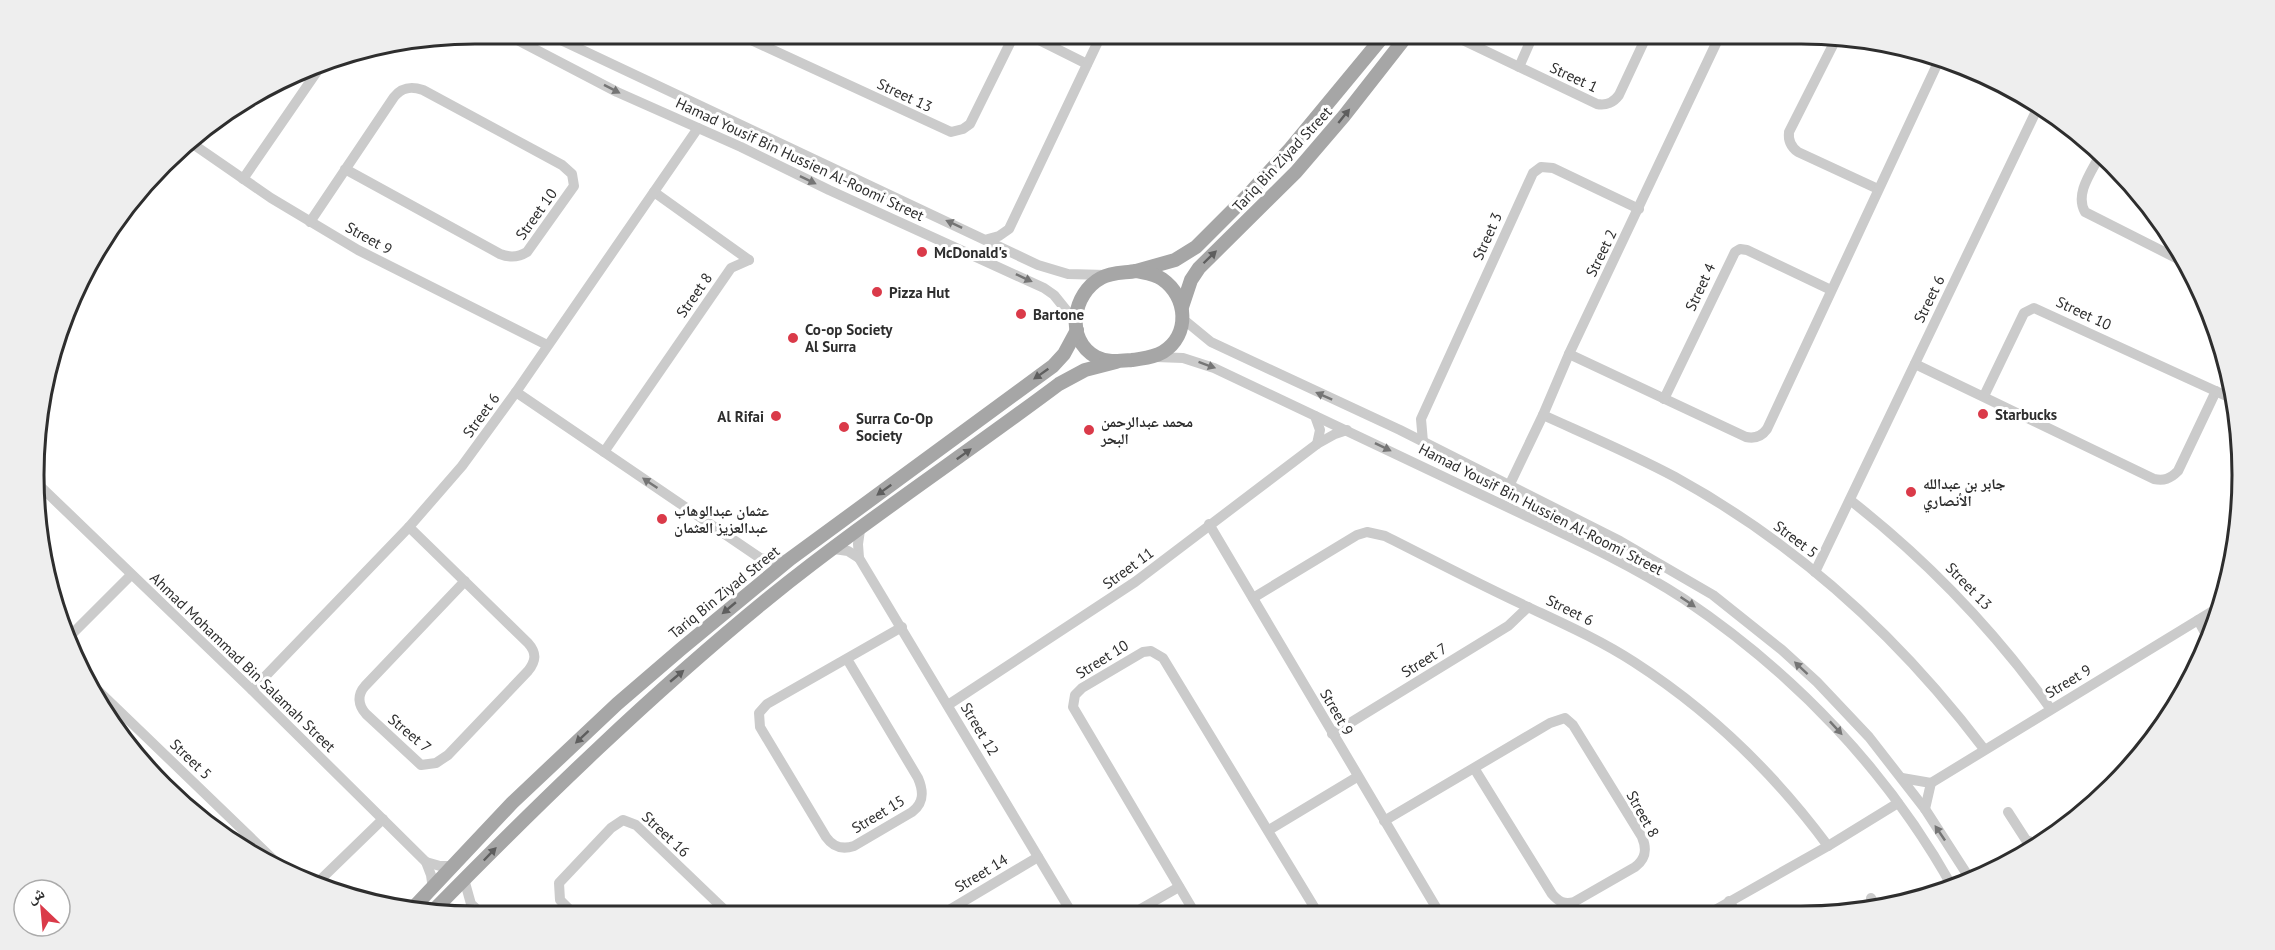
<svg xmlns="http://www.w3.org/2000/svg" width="2275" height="950" viewBox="0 0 2275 950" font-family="'PT Sans','Noto Naskh Arabic',sans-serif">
	<rect width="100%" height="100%" fill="#fff"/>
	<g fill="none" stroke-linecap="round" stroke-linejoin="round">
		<!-- minor -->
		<g stroke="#cbcbcb" stroke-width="10">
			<path d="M504 33 617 92 741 147 829 190 1044 288 1054 295 1075 321"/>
			<path d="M546 33 1038 265 1068 274 1106 275"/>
			<path d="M736 33 951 132 963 129 970 124 1015 33"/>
			<path d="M1025 33 1087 64"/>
			<path d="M1448 33 1597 104C1606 106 1614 102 1619 95L1648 33"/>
			<path d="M1836 39 1789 132C1788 140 1791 147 1798 152L1878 189"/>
			<path d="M1519 67 1534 33"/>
			<path d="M187 140 271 198 358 250 547 345"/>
			<path d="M2101 153C2093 170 2074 193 2085 212L2186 263"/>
			<path d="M243 179 325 60"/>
			<path d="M654 192 749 260"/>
			<path d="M310 222 394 97C402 87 411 86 423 90L562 165 572 174 574 186 527 252C519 257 510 258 500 254L345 169"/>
			<path d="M988 239 999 236 1009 229 1102 33"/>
			<path d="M1183 319 1211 342 1400 430 1620 541 1713 595 1782 650 1817 682 1869 737 1925 809 1972 882"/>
			<path d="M1569 354 1746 437C1755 439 1762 436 1767 429L1941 56"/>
			<path d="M1156 357 1183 358 1214 368C1310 414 1407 459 1503 505 1564 534 1627 562 1684 599 1794 673 1888 771 1953 888"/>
			<path d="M1915 364 2154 479C2164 481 2170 479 2178 471L2216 391"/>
			<path d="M516 392 760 558 773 561 790 559"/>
			<path d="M1984 396 2024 313 2034 308 2233 399"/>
			<path d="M1664 399 1735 252 1740 249 1747 250 1831 290"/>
			<path d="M1543 415C1587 435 1632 454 1675 477 1797 544 1900 638 1984 749"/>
			<path d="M1315 416 1320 430 1317 444"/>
			<path d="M1423 442 1421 419 1533 173 1541 167 1553 168 1639 209"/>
			<path d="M604 452 731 268 749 260"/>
			<path d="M39 485 252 690 426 862 431 875 433 889"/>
			<path d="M1509 486 1543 415 1569 354 1721 33"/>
			<path d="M1850 500C1927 560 1993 629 2050 708"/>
			<path d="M1209 524 1440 914"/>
			<path d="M409 527 528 643C537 653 536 661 528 671L448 755 436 763 421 765 366 714C358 705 357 695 365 686L465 581"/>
			<path d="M860 530 858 544 859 558 1073 915"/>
			<path d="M834 549 848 551 859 558"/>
			<path d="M1815 572 2039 105"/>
			<path d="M1253 598 1357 535 1367 532 1385 536C1433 560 1480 585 1528 607 1564 624 1600 640 1634 662 1710 711 1774 773 1828 846"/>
			<path d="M2198 620 2208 638"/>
			<path d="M66 640 131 575"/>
			<path d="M847 659 918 778C924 792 924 803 912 812L854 846C842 850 833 847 826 837L760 727 759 713 767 704 902 627"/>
			<path d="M84 677 277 863"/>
			<path d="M252 690 409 527 462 466 516 392 698 128"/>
			<path d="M948 705 1135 582 1317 444 1335 434 1347 430"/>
			<path d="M1332 734 1508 626 1528 607"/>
			<path d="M1902 778 1931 783"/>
			<path d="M1931 783 2221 606"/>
			<path d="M1925 809 1931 783"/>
			<path d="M2008 812 2026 840 2035 843"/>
			<path d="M1384 821 1550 723 1565 718 1573 725 1642 837C1647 849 1646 859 1635 867L1574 902C1564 905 1558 901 1552 894L1474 768"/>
			<path d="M1269 830 1357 777"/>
			<path d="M426 862 440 866H455"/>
			<path d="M464 879 471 904 485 917"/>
			<path d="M316 884 383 819"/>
			<path d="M1871 898 1876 908"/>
			<path d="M1729 901 1737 914"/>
			<path d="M1708 914 1828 846 1898 803"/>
			<path d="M1130 915 1179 887"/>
			<path d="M1196 915 1073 707 1075 695 1082 688 1143 652 1151 651 1163 658 1319 915"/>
			<path d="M939 916 1038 857"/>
			<path d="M577 917 560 900 559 883 611 828 623 820 636 825 731 916"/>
		</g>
		<!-- major -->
		<g stroke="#a6a6a6" stroke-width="14">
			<path d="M1136 271 1175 260 1196 247 1249 194 1290 149 1386 33"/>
			<path d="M1136 271C1145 273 1155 274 1162 279 1188 297 1190 335 1163 352 1153 358 1143 358 1132 360 1120 361 1107 363 1096 357 1064 339 1073 293 1101 278 1111 272 1125 273 1136 271Z"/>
			<path d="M1182 307 1191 280 1199 268 1296 172 1344 116 1409 33"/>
			<path d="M414 907 512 803 617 704 681 649 790 559 1053 366 1064 354 1077 330"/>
			<path d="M434 910C541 801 651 694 770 597 863 522 963 456 1059 384L1085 370 1116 362"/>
		</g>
	</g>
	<!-- one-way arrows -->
	<defs><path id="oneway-solid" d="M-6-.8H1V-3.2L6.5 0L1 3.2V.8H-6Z" transform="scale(1.5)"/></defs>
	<g fill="#757575">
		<use href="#oneway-solid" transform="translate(612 89) rotate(27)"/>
		<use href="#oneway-solid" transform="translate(808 180) rotate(26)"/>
		<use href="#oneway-solid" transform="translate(954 224) rotate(-155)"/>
		<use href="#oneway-solid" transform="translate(1024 278) rotate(25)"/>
		<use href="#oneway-solid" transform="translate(1207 365) rotate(20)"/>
		<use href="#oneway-solid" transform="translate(1324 396) rotate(-156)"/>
		<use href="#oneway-solid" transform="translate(1383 447) rotate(26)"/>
		<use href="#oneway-solid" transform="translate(650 483) rotate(-146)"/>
		<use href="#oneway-solid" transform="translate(1688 602) rotate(34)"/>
		<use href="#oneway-solid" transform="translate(1801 668) rotate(-137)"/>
		<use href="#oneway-solid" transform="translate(1836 728) rotate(47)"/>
		<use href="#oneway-solid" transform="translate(1940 833) rotate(-124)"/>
	</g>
	<g fill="#5e5e5e">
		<use href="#oneway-solid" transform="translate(1344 116) rotate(-51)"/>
		<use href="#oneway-solid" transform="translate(1210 257) rotate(-44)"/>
		<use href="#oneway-solid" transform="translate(1041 374) rotate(145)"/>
		<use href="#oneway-solid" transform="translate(964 454) rotate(-36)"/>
		<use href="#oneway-solid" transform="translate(884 490) rotate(144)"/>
		<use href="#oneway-solid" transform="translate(729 608) rotate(140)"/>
		<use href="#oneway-solid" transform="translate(677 676) rotate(-40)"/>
		<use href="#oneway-solid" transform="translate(582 737) rotate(137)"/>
		<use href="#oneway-solid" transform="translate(490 854) rotate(-46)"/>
	</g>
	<!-- markers -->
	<g fill="#da3a49" stroke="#fff" stroke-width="2">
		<circle cx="922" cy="252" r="6"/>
		<circle cx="877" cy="292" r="6"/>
		<circle cx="1021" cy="314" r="6"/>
		<circle cx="793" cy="338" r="6"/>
		<circle cx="1983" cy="414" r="6"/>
		<circle cx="776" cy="416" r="6"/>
		<circle cx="844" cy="427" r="6"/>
		<circle cx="1089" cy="430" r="6"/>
		<circle cx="1911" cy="492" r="6"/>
		<circle cx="662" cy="519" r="6"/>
	</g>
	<g text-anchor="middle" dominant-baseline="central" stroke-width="6" stroke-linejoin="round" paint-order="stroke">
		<!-- street labels -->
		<g font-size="15" fill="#2e2e2e" stroke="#fff">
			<text transform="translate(1574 77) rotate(25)">Street 1</text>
			<text transform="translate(905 95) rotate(25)">Street 13</text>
			<text transform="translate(800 159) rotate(25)">Hamad Yousif Bin Hussien Al-Roomi Street</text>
			<text transform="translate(1282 159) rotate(-47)">Tariq Bin Ziyad Street</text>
			<text transform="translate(536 214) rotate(-54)">Street 10</text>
			<text transform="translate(1487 236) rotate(-66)">Street 3</text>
			<text transform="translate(369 238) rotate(29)">Street 9</text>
			<text transform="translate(1601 253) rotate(-64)">Street 2</text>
			<text transform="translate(1700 287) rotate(-65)">Street 4</text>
			<text transform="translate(694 295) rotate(-55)">Street 8</text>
			<text transform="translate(1929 299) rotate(-64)">Street 6</text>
			<text transform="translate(2084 313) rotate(25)">Street 10</text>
			<text transform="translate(481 415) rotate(-54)">Street 6</text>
			<text transform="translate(1541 509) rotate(27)">Hamad Yousif Bin Hussien Al-Roomi Street</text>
			<text transform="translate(1796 539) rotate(37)">Street 5</text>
			<text transform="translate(1128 568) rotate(-36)">Street 11</text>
			<text transform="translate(1969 586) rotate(46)">Street 13</text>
			<text transform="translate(724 592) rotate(-39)">Tariq Bin Ziyad Street</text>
			<text transform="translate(1570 610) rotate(26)">Street 6</text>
			<text transform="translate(1102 659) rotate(-32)">Street 10</text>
			<text transform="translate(1424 660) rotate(-32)">Street 7</text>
			<text transform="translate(243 662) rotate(44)">Ahmad Mohammad Bin Salamah Street</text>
			<text transform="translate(2068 681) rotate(-31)">Street 9</text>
			<text transform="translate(1337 712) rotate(60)">Street 9</text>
			<text transform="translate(980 729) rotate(59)">Street 12</text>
			<text transform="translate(410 733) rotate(40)">Street 7</text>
			<text transform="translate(191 759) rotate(44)">Street 5</text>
			<text transform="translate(878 814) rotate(-31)">Street 15</text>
			<text transform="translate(1643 814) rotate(61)">Street 8</text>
			<text transform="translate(666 834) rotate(43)">Street 16</text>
			<text transform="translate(981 873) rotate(-31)">Street 14</text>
		</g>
		<!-- poi labels -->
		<g font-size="15" font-weight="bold" fill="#2e2e2e" stroke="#fff" text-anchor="start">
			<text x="934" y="252">McDonald's</text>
			<text x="889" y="292">Pizza Hut</text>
			<text x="1033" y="314">Bartone</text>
			<text x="805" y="329">Co-op Society<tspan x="805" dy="17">Al Surra</tspan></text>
			<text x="1995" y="414">Starbucks</text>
			<text x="764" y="416" text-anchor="end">Al Rifai</text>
			<text x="856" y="418">Surra Co-Op<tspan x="856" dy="17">Society</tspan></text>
			<text x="1101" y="421">محمد عبدالرحمن<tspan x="1101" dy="17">البحر</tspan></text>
			<text x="1923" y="483">جابر بن عبدالله<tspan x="1923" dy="17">الأنصاري</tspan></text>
			<text x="674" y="510">عثمان عبدالوهاب<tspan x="674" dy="17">عبدالعزيز العثمان</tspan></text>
		</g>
	</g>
	<!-- crop -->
	<path d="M0 0H2275V950H0ZM475 44H1801A431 431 0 0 1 2232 475V475A431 431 0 0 1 1801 906H475A431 431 0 0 1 44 475V475A431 431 0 0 1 475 44Z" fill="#eee" fill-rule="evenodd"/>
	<path fill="none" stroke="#2e2e2e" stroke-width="3" d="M475 44H1801A431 431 0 0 1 2232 475V475A431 431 0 0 1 1801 906H475A431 431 0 0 1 44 475V475A431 431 0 0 1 475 44Z"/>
	<!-- north arrow -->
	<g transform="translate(42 908) rotate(334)"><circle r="28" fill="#ffffff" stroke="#ababab" stroke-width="1.5"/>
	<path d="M0-4.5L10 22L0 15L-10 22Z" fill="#da3a49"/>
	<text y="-9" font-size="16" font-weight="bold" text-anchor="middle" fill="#2e2e2e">ش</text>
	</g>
</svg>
